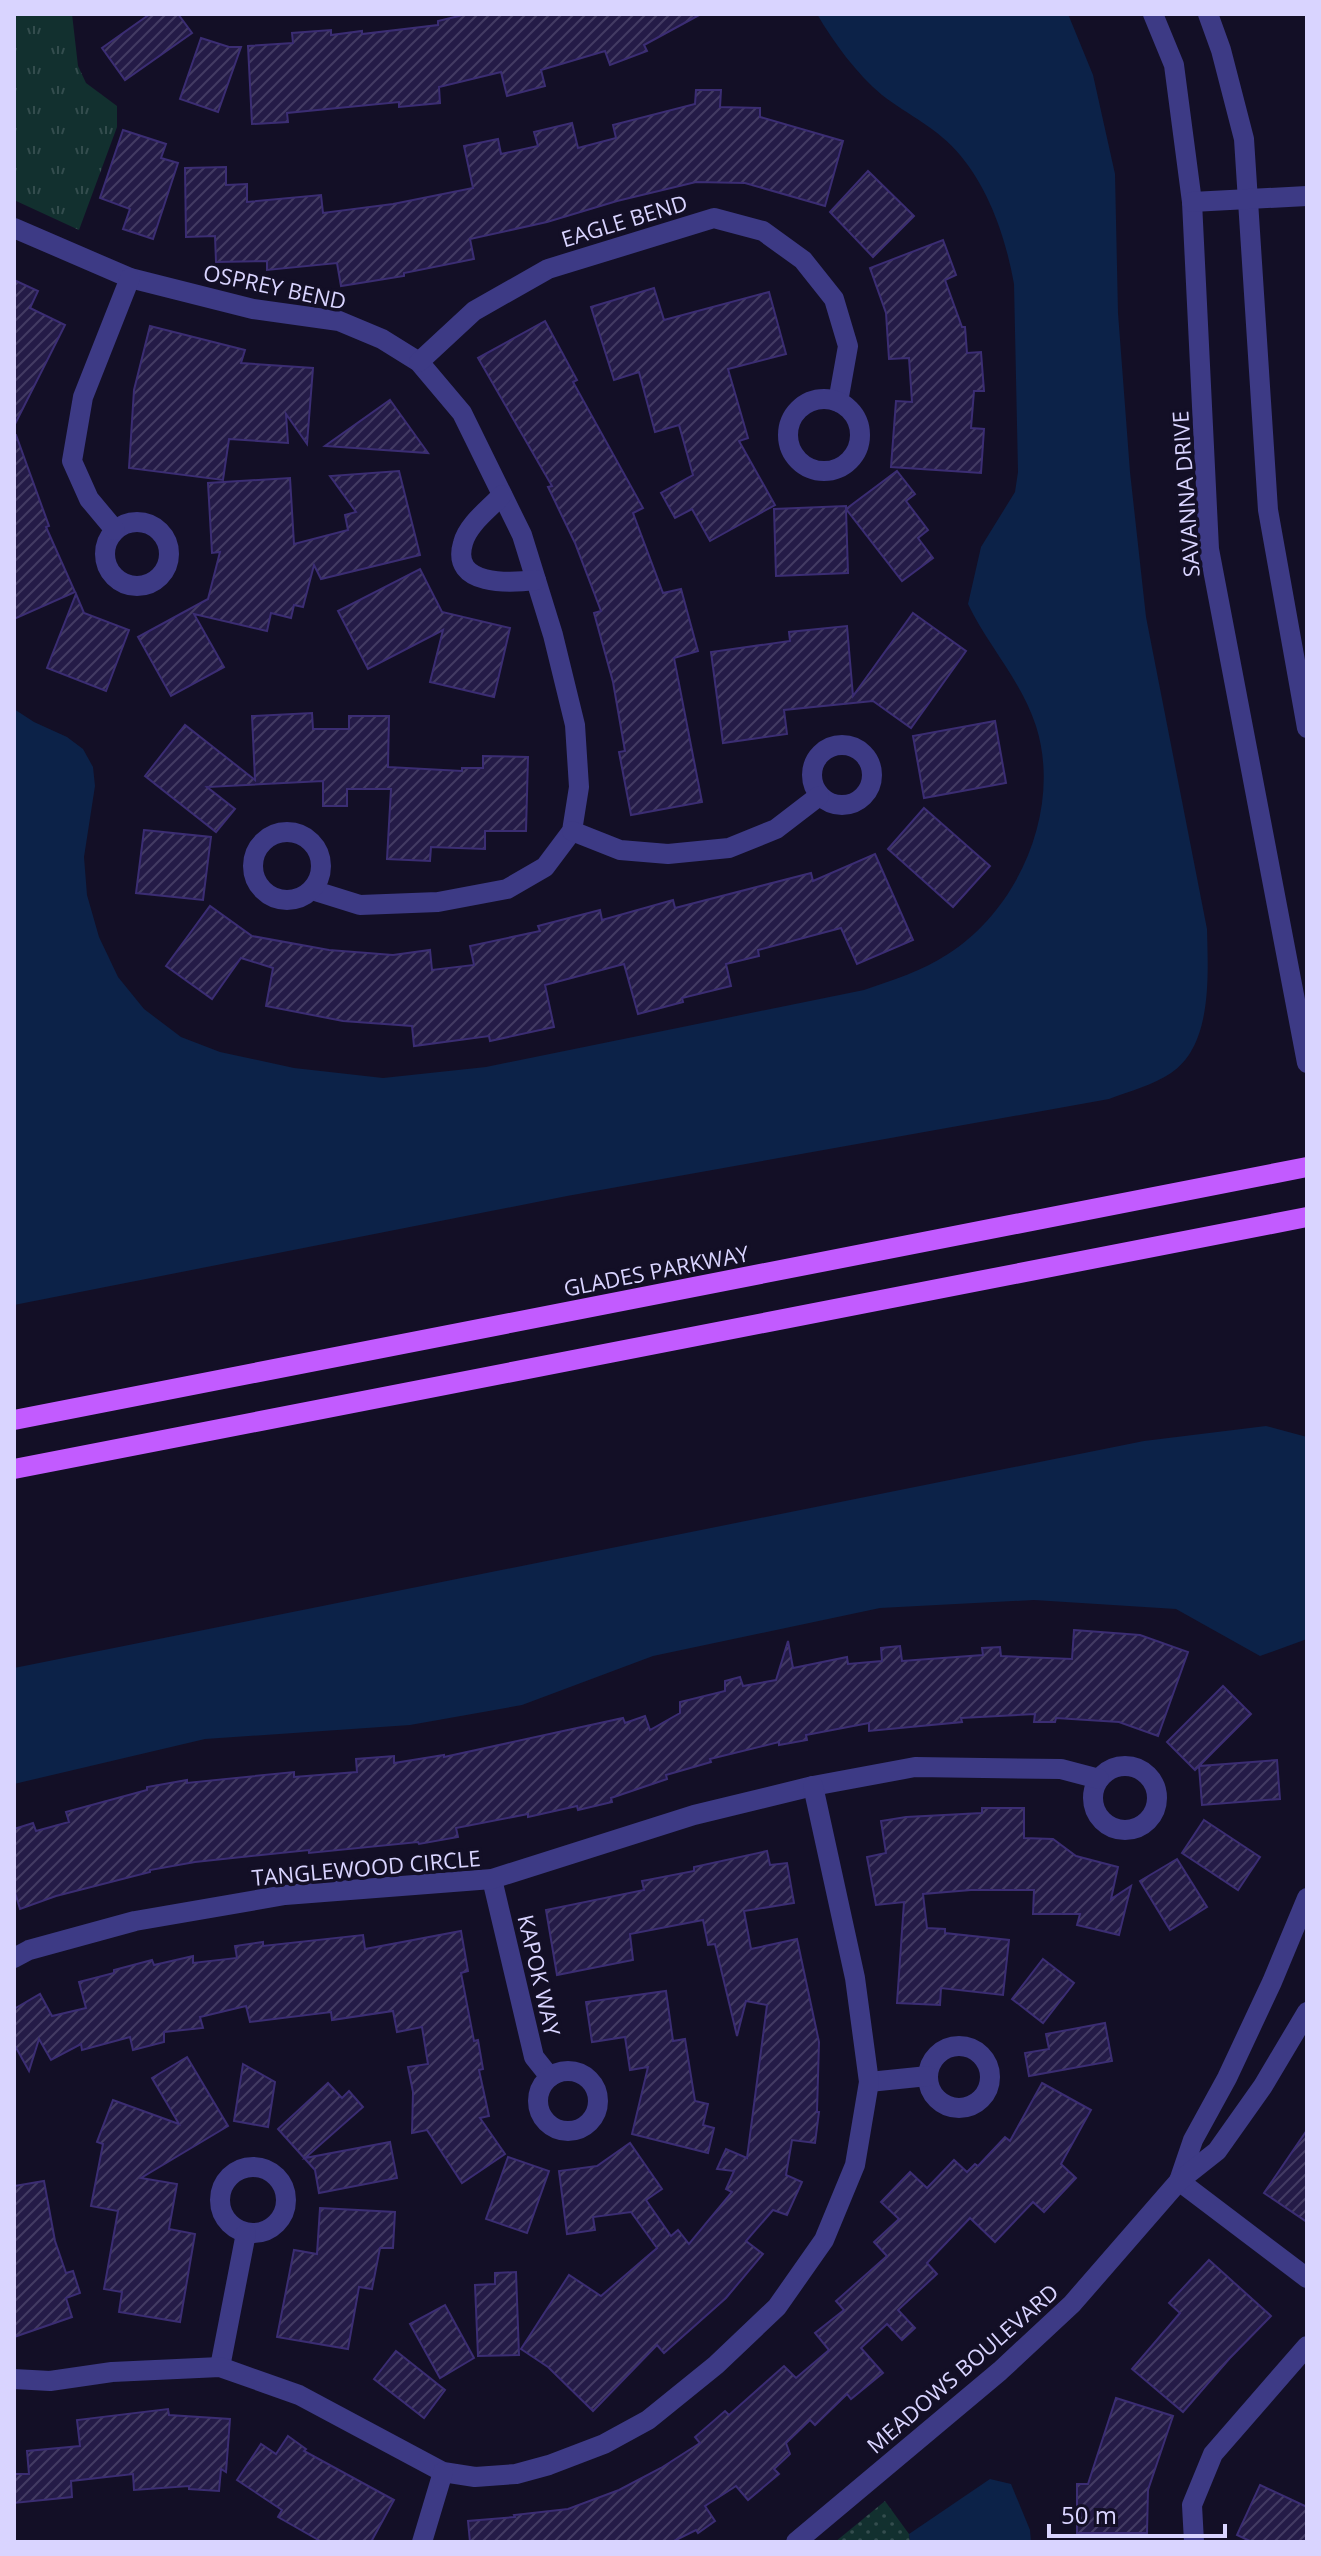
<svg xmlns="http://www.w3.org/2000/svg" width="1321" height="2556" viewBox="0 0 1321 2556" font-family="'Open Sans',sans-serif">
	<defs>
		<pattern id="grass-tufts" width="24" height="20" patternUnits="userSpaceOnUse" patternTransform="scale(2)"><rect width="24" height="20" fill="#12302f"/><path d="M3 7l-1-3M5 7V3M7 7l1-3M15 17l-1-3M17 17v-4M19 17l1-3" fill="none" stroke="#344d4e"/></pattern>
		<pattern id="park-dots" width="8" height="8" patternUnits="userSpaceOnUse" patternTransform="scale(2)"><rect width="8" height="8" fill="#12302f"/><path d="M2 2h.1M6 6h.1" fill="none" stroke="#344d4e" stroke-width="1.8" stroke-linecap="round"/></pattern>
		<pattern id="building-hatch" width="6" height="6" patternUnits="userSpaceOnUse" patternTransform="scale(2)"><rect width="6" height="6" fill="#241b47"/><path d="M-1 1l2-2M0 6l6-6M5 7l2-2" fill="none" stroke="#433b63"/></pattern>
	</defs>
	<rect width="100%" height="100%" fill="#130f26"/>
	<!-- grass -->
	<path fill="url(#grass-tufts)" d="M14 14H72L78 66 86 83 117 106V127L79 230 14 200Z"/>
	<!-- park -->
	<path fill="url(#park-dots)" d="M885 2501 909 2534 910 2542H835Z"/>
	<!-- water -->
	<g fill="#0c2248">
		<path d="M817 14H1068L1093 75 1115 174 1118 313 1130 472 1146 617 1207 929C1208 974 1213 1045 1171 1073 1153 1085 1130 1091 1109 1099L567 1196 14 1305V709L34 722 67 737 83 749 93 767 95 786 84 857 87 895 99 937 118 977 144 1009 181 1037 220 1052 294 1068 383 1078 486 1067 864 990C893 980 922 971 948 954 1020 908 1062 808 1036 726 1021 680 988 646 968 604L981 547 1015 492 1018 472 1014 284C1006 239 990 191 960 155 939 129 908 115 882 95 856 73 834 43 817 14Z"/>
		<path d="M1266 1426 1307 1437V1639L1260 1656 1176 1609 1034 1600 880 1608 653 1656 522 1705 410 1725 205 1739 14 1784V1668L1144 1441Z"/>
		<path d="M990 2479 1011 2484 1030 2530 1031 2542H910L909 2534Z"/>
	</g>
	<!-- building -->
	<g fill="url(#building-hatch)" stroke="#3b2d73" stroke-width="2">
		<path d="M150 14H178L192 33 125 80 102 48Z"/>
		<path d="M467 14H701L644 45 647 51 610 65 605 51 541 70 545 86 507 96 501 72 439 87 440 103 399 107V102L287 113 288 122 252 124 248 46 293 43 292 33 331 30V35L362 31V34L438 25V21Z"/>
		<path d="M201 38 229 47H241L218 112 180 99Z"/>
		<path d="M696 90H721L720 107 760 108V117L843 141 825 206 745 183 696 182 617 201 547 222 470 239 474 259 404 273V276L341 286 337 263 267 270V261L216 262 215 236 186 237 185 168 226 167V185L247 184V202L321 195 323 213 393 204 473 188 464 146 498 139 501 154 538 146 534 132 572 123 578 148 616 138 613 125 695 104Z"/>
		<path d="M123 130 166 144 161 158 178 163 153 239 123 229 130 209 100 198Z"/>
		<path d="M868 171 914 216 873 257 830 212Z"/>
		<path d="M943 240 956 275 945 280 962 327H965L967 353 981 352 984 391H974L971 428 984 429 981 473 891 467 896 401 912 402 909 358 889 359 886 313 870 268Z"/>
		<path d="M14 280 38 291 30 308 65 325 14 426Z"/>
		<path d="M654 288 664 320 769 292 786 354 728 369 748 438 739 441 775 505 710 541 692 509 675 518 661 493 693 475 679 425 655 432 639 372 614 380 591 307Z"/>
		<path d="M545 321 577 380 573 382 643 508 633 513 663 593 681 589 698 651 674 658 702 802 631 815 619 752 625 751 613 682 594 613 601 611 575 543 548 487 552 486 478 358Z"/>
		<path d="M150 326 245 350 241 363 313 368 307 444 286 414 288 443 229 439 223 480 129 468 134 390Z"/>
		<path d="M390 400 428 453 325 446Z"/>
		<path d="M14 435H16L49 526 46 527 75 592 14 619Z"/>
		<path d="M399 471 420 555 321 579 314 565 303 607 294 605 291 618 271 613 267 631 194 614 224 667 171 696 138 637 208 599 220 552 212 553 208 483 290 478 294 544 348 530 345 515 356 512 330 476Z"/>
		<path d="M897 471 915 494 906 501 928 530 918 538 933 558 902 581 846 509 848 573 776 576 774 509 846 506V509Z"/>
		<path d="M420 569 442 612 510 628 494 697 430 682 443 630 368 669 338 611Z"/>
		<path d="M76 594 84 613 129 630 106 691 47 668Z"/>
		<path d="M913 613 966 651 911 728 873 701 784 710 787 734 723 743 711 652 790 641 789 632 847 626 853 696Z"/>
		<path d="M312 713 313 729H349V716H389L388 767 462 771V768H483V756L528 757 526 831H485V849L431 847 430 861 387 859 391 789H347V806H323V781L207 787 235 809 216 832 145 776 185 725 255 780 252 716Z"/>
		<path d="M995 721 1006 783 924 798 913 736Z"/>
		<path d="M924 808 990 866 953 907 888 849Z"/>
		<path d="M144 830 211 837 203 900 136 893Z"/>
		<path d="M875 854 913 940 857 964 841 928 758 950 759 956 726 964 731 986 682 998 683 1002 638 1014 624 964 545 985 554 1027 490 1041 489 1036 414 1046 412 1026 343 1021 266 1006 273 968 241 958 212 999 166 966 210 906 252 936 329 950 393 955 430 950 432 970 474 965 470 946 540 931 538 926 600 910 602 920 673 900 675 908 811 873 813 881Z"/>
		<path d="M1074 1630 1140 1635 1188 1652 1158 1736 1119 1722 1056 1718 1055 1722H1034L1035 1714 961 1718 962 1722 869 1731V1723L806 1735 807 1740 779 1745V1742L710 1759 711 1762 666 1775 667 1779 611 1798 612 1802 578 1810 577 1806 528 1817V1814L456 1828 458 1837 419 1844 418 1842 309 1853V1850L195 1862 150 1870V1872L56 1896 20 1909 14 1889V1829L33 1823 36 1831 69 1822 66 1812 147 1790V1787L187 1780V1783L294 1772V1777L357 1772 356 1759 394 1756V1763L444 1755V1757L623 1718 625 1723 645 1716 650 1730 680 1713V1702L725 1691V1681L740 1677 743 1686 776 1680 788 1641 793 1668 847 1657 848 1664 882 1661 881 1648 900 1646 902 1661 983 1655 982 1648 1000 1647 1001 1656 1072 1659Z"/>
		<path d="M1223 1686 1251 1714 1199 1766 1277 1760 1280 1799 1202 1805 1199 1766 1195 1770 1167 1742Z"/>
		<path d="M982 1808H1024V1838L1053 1839 1076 1856 1118 1867 1111 1899 1131 1886 1119 1935 1077 1925 1080 1914H1033L1034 1890H971L923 1894 927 1928 945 1929V1933L1009 1940 1003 1995 941 1988 940 2005 897 2003 904 1902 876 1905 867 1857 886 1853 881 1821 906 1817 982 1813Z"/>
		<path d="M1204 1820 1260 1857 1238 1890 1182 1853Z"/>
		<path d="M767 1851 770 1865 787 1863 794 1903 744 1911 751 1949 797 1939 819 2042 817 2112H819L815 2143 792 2140 786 2175 802 2182 787 2215 773 2210 746 2241 763 2254 726 2298 664 2353 657 2345 593 2411 548 2367 521 2349 569 2275 601 2296 657 2248 631 2212 593 2217 595 2230 567 2234 559 2171 597 2166 630 2143 662 2189 646 2200 671 2236 678 2230 689 2244 732 2192 726 2189 734 2171 717 2169 726 2149 747 2158 767 2005 746 2001 737 2036 715 1944 708 1945 703 1920 630 1934 633 1960 557 1975 546 1910 644 1890 642 1881 694 1871V1867Z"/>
		<path d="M1177 1859 1207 1907 1170 1930 1140 1881Z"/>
		<path d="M461 1931 468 1971 461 1973 474 2041 478 2040 483 2069 479 2070 489 2116 480 2118 505 2154 462 2183 427 2130 412 2133 413 2092 408 2067 428 2064 422 2027 397 2032 393 2011 332 2020 331 2012 250 2022 246 2006 200 2017 203 2028 164 2032V2042L133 2050 130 2037 82 2050 81 2044 51 2060 39 2039 29 2071 14 2044V2009L40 1994 52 2016 86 2008 79 1982 114 1973V1970L152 1960 154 1965 193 1956V1963L237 1958 235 1946 263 1942V1946L363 1935 365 1949Z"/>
		<path d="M1043 1959 1074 1983 1043 2023 1012 1999Z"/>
		<path d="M666 1991 673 2041 685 2039 695 2101 708 2104 703 2125 714 2128 708 2153 632 2134 648 2067 630 2070 625 2037 592 2042 586 2002Z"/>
		<path d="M1105 2023 1112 2061 1029 2076 1025 2053 1049 2049 1046 2034Z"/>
		<path d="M187 2057 228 2126 141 2178 177 2184 169 2229 195 2234 180 2322 119 2312 122 2292 104 2289 118 2211 91 2206 103 2144 97 2142 113 2100 179 2124 152 2078Z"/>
		<path d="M243 2064 275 2082 268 2127 234 2121Z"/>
		<path d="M328 2083 342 2098 349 2091 363 2107 305 2158 390 2142 397 2178 319 2193 315 2170 278 2129Z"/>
		<path d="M1042 2083 1091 2110 1061 2164 1076 2178 1044 2212 1033 2202 995 2242 970 2218 927 2263 937 2274 898 2310 915 2328 902 2340 887 2324 861 2348 883 2373 851 2399 847 2394 815 2425 810 2420 786 2443 790 2454 774 2469 779 2474 748 2500 736 2486 705 2506 715 2521 698 2533 696 2530 672 2542H470L468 2521 515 2517 514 2515 568 2509 619 2490 661 2468 700 2443 695 2437 725 2411 729 2415 784 2366 796 2378 829 2350 815 2333 844 2310 836 2301 887 2256 874 2242 899 2219 881 2202 910 2172 927 2188 954 2160 967 2172 975 2164 978 2166 1005 2137 1010 2141Z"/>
		<path d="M1307 2130V2222L1264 2193Z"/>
		<path d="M508 2157 549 2171 527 2233 486 2219Z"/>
		<path d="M44 2181 55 2241 66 2273 73 2271 80 2293 66 2298 72 2317 14 2337V2186Z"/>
		<path d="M320 2208 395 2212 393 2248H380L372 2289 359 2287 348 2349 277 2337 294 2250 317 2254Z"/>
		<path d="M1209 2260 1271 2316 1229 2359 1183 2412 1132 2369 1180 2313 1169 2303Z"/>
		<path d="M516 2272 519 2355 478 2356 475 2285 495 2284V2273Z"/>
		<path d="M445 2305 474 2358 440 2378 410 2324Z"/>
		<path d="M396 2351 445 2390 424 2418 374 2379Z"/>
		<path d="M1116 2398 1173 2416 1148 2490 1147 2533H1077V2484H1088Z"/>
		<path d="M168 2409 169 2415 230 2419 226 2472 221 2469 219 2491 189 2489V2486L134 2490 133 2474 71 2481 72 2497 14 2503V2474H29L27 2451 80 2446 77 2420Z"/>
		<path d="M288 2436 306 2449 304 2451 394 2500 371 2542H322L278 2517 282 2510 237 2480 261 2444 276 2454Z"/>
		<path d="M1260 2485 1307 2507V2542H1252L1237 2535Z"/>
	</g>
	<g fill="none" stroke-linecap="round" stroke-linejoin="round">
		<!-- minor -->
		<g stroke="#3d3a85" stroke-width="20">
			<path d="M1153 14 1174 65 1192 202 1209 549 1307 1063"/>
			<path d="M1208 14 1221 50 1244 139 1268 510 1307 728"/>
			<path d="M1192 202 1307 196"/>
			<path d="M14 228 130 278 253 309 339 321 382 339 419 362 462 413 522 535 553 635 575 725 579 787 572 831 545 867 507 889 438 902 360 905 312 890"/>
			<path d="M419 362 474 311 548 269 714 218 763 231 803 260 834 299 848 346 838 402"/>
			<circle cx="824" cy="435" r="36"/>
			<path d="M502 495C489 509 468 524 463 543 450 587 511 583 536 580"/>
			<circle cx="137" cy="554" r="32"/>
			<path d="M115 530 89 499 72 461 83 397 130 278"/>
			<circle cx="842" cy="775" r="30"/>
			<path d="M572 831 620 850 668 854 729 848 776 829 819 796"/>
			<circle cx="287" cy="866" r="34"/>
			<circle cx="1125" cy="1798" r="32"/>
			<path d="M492 1879 534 2057 550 2077"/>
			<path d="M14 1958 29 1950 135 1921 285 1895 492 1879 694 1815 813 1786 915 1767 1061 1769 1099 1779"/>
			<circle cx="959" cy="2077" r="31"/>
			<circle cx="568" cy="2101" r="30"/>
			<path d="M869 2082 928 2076"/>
			<circle cx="253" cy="2200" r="33"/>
			<path d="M1179 2181 1193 2140 1227 2078 1272 1982 1307 1898"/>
			<path d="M1179 2181 1307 2278"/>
			<path d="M220 2367 246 2233"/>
			<path d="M14 2379 50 2381 112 2372 220 2367 299 2395 443 2472 475 2477 516 2474 549 2465 604 2444 648 2420 716 2365 777 2307 824 2240 855 2165 869 2082 855 1978 813 1786"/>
			<path d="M422 2542 443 2472"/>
			<path d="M796 2542 1000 2371 1072 2304 1179 2181 1217 2151 1263 2086 1307 2012"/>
			<path d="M1194 2542 1192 2505 1213 2454 1307 2346"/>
		</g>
		<!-- major -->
		<g stroke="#c25bff" stroke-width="20">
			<path d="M14 1420 1307 1167"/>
			<path d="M14 1469 1307 1217"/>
		</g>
	</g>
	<g text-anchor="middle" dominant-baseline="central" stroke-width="7" stroke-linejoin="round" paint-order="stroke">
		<!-- street labels -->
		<g font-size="22" fill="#d9d4ff" stroke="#130f26">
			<text transform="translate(624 220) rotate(-17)">EAGLE BEND</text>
			<text transform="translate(275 286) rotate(12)">OSPREY BEND</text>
			<text transform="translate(1185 494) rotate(-94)">SAVANNA DRIVE</text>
			<text transform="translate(656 1270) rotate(-11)">GLADES PARKWAY</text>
			<text transform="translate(366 1867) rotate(-5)">TANGLEWOOD CIRCLE</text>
			<text transform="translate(540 1975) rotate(77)">KAPOK WAY</text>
			<text transform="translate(962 2368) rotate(-41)">MEADOWS BOULEVARD</text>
		</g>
	</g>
	<!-- border -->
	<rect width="1321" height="2556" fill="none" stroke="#d9d4ff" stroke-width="32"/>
	<!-- scale -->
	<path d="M1049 2524v12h176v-12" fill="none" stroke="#d9d4ff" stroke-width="4"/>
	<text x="1061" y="2524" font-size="24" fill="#d9d4ff" stroke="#130f26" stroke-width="6" paint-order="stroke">50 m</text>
</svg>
